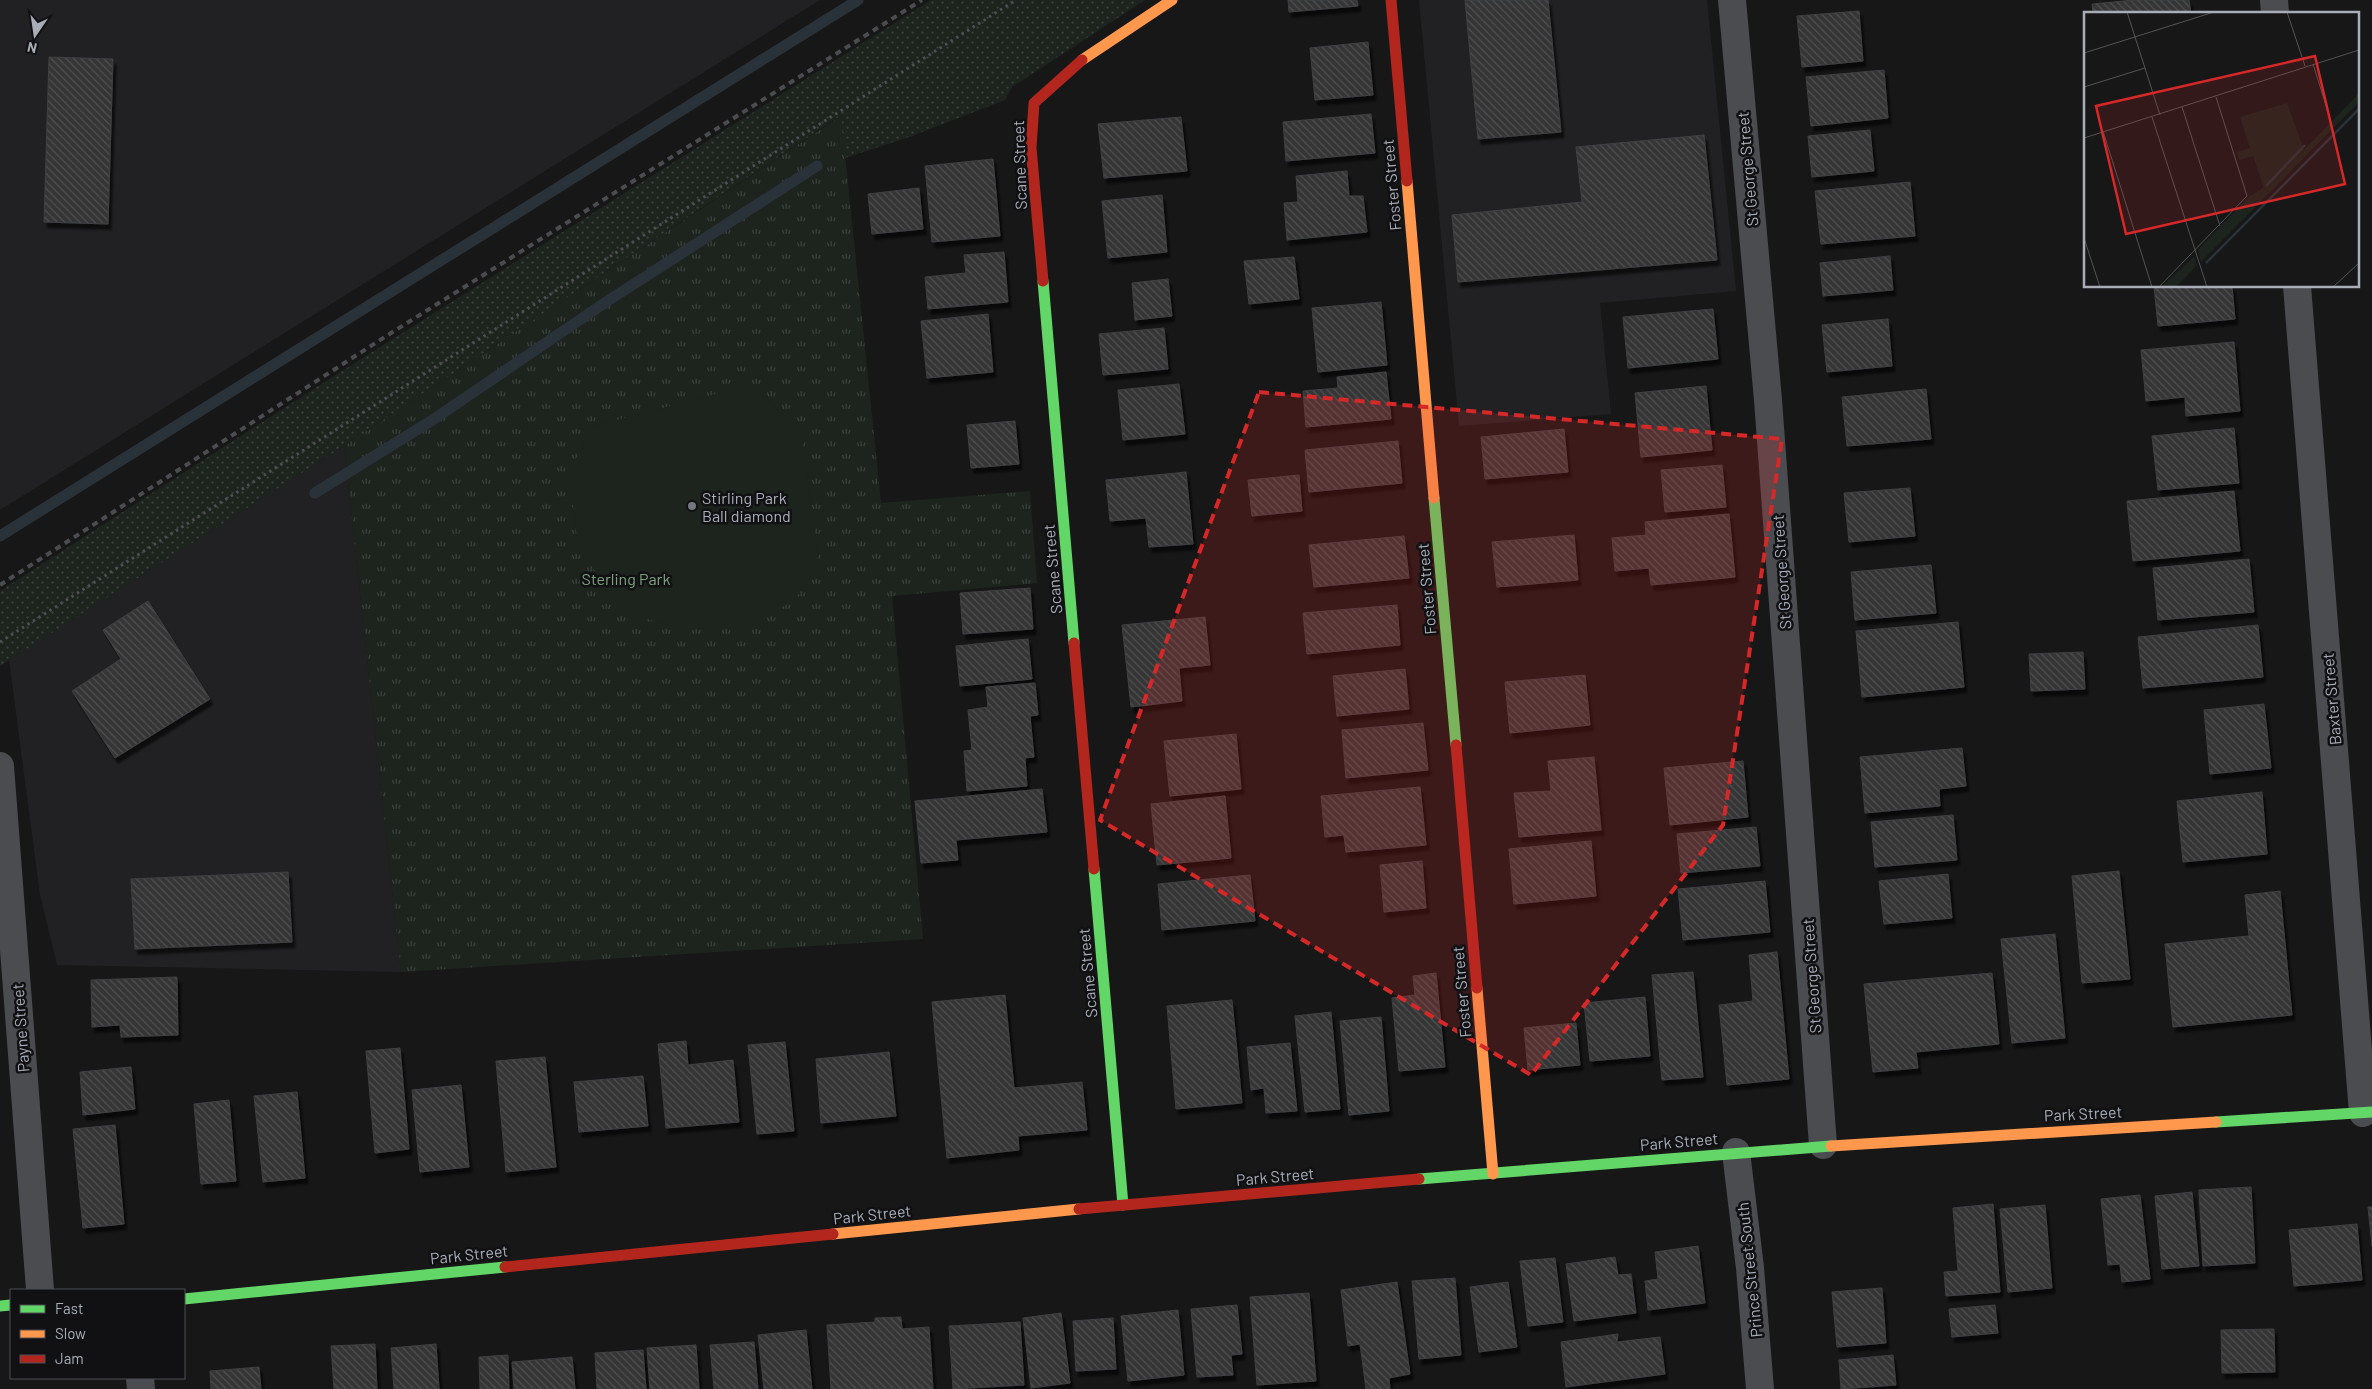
<svg xmlns="http://www.w3.org/2000/svg" width="2372" height="1389" viewBox="0 0 2372 1389" font-family="Barlow,sans-serif">
	<defs>
		<pattern id="grass-dots" width="8" height="8" patternUnits="userSpaceOnUse" patternTransform="scale(1.25)"><rect width="8" height="8" fill="#1d241e"/><path d="M2 2h.1M6 6h.1" fill="none" stroke="#3b413d" stroke-width="1.8" stroke-linecap="round"/></pattern>
		<pattern id="park-tufts" width="24" height="20" patternUnits="userSpaceOnUse" patternTransform="scale(1.25)"><rect width="24" height="20" fill="#1d241e"/><path d="M3 7l-1-3M5 7V3M7 7l1-3M15 17l-1-3M17 17v-4M19 17l1-3" fill="none" stroke="#3b413d"/></pattern>
		<pattern id="building-back-hatch" width="6" height="6" patternUnits="userSpaceOnUse" patternTransform="scale(1.25)"><rect width="6" height="6" fill="#353536"/><path d="M-1 5l2 2M0 0l6 6M5-1l2 2" fill="none" stroke="#4f5051"/></pattern>
		<filter id="shadow"><feDropShadow dx="3" dy="5.5" stdDeviation="1" flood-color="#0009"/></filter>
	</defs>
	<rect width="100%" height="100%" fill="#171717"/>
	<!-- built -->
	<g fill="#212123">
		<path d="M0 0H820L0 510Z"/>
		<path d="M1419 0H1707L1736 291 1600 303 1611 414 1459 426Z"/>
		<path d="M344 446 401 972 57 965 40 895 9 660Z"/>
	</g>
	<!-- grass -->
	<path fill="url(#grass-dots)" d="M931 0H1145L1012 87 1005 100 912 136 845 158 840 116 344 446 0 666V591L326 381Z"/>
	<!-- park -->
	<path fill="url(#park-tufts)" d="M841 116 881 503 1030 491 1037 583 892 596 923 939 401 972 344 446Z"/>
	<!-- pitch -->
	<path fill="#1d241e" d="M750 385 801 429 819 563 794 601 742 627 681 629 624 612 600 580 577 538 569 474 590 427Z"/>
	<g fill="none" stroke-linecap="round" stroke-linejoin="round">
		<!-- stream -->
		<g stroke="#2a3239" stroke-width="11">
			<path d="M315 493 431 421 606 302 817 166"/>
			<path d="M0 536 858 0"/>
		</g>
	</g>
	<!-- building -->
	<g fill="url(#building-back-hatch)" stroke="#3f4043" filter="url(#shadow)">
		<path d="M1288 0H1357L1358 6 1289 12Z"/>
		<path d="M1465 0H1548L1561 132 1478 139Z"/>
		<path d="M2134 0H2189L2191 14H2093L2092 4Z"/>
		<path d="M1859 11 1863 61 1802 67 1797 16Z"/>
		<path d="M1368 42 1373 95 1315 100 1310 48Z"/>
		<path d="M49 57 113 59 108 224 44 222Z"/>
		<path d="M1884 70 1888 118 1811 126 1806 77Z"/>
		<path d="M1371 114 1375 153 1286 161 1283 122Z"/>
		<path d="M1181 117 1187 171 1104 178 1098 124Z"/>
		<path d="M1870 130 1874 171 1812 177 1808 136Z"/>
		<path d="M1704 135 1717 260 1458 282 1452 215 1582 202 1576 147Z"/>
		<path d="M993 159 1000 236 932 242 925 166Z"/>
		<path d="M1347 171 1349 196H1363L1367 232 1287 240 1284 203 1298 202 1296 176Z"/>
		<path d="M1910 182 1915 236 1821 244 1815 191Z"/>
		<path d="M919 188 923 229 872 234 868 194Z"/>
		<path d="M1162 195 1167 252 1108 258 1102 201Z"/>
		<path d="M1004 252 1008 302 928 309 925 277 966 273 964 255Z"/>
		<path d="M1890 256 1893 290 1823 296 1820 263Z"/>
		<path d="M1294 257 1299 299 1249 304 1244 261Z"/>
		<path d="M1168 279 1172 316 1135 320 1132 283Z"/>
		<path d="M2154 286H2232L2235 319 2158 326Z"/>
		<path d="M1381 302 1387 365 1318 372 1312 308Z"/>
		<path d="M1713 309 1718 359 1628 368 1623 317Z"/>
		<path d="M988 314 993 372 927 378 921 321Z"/>
		<path d="M1888 319 1892 366 1827 372 1822 325Z"/>
		<path d="M1164 328 1168 369 1103 375 1099 334Z"/>
		<path d="M2234 342 2240 411 2186 416 2185 397 2146 401 2141 350Z"/>
		<path d="M1386 372 1391 419 1306 427 1303 391 1338 388 1337 377Z"/>
		<path d="M1179 384 1185 434 1123 440 1118 390Z"/>
		<path d="M1706 386 1712 450 1641 457 1635 393Z"/>
		<path d="M1926 389 1931 439 1847 446 1842 397Z"/>
		<path d="M1015 421 1019 464 971 468 967 425Z"/>
		<path d="M2234 428 2239 483 2158 490 2152 436Z"/>
		<path d="M1564 429 1568 472 1485 479 1481 437Z"/>
		<path d="M1398 441 1402 483 1309 492 1305 450Z"/>
		<path d="M1722 465 1726 507 1665 512 1661 470Z"/>
		<path d="M1186 472 1193 544 1149 547 1146 518 1110 521 1106 480Z"/>
		<path d="M1299 475 1302 511 1252 516 1248 480Z"/>
		<path d="M1910 488 1915 536 1849 542 1844 493Z"/>
		<path d="M2234 491 2240 551 2133 561 2127 501Z"/>
		<path d="M1729 514 1735 577 1651 585 1649 568 1615 571 1612 538 1646 535 1645 522Z"/>
		<path d="M1574 535 1578 580 1497 587 1492 542Z"/>
		<path d="M1404 536 1409 578 1314 587 1309 545Z"/>
		<path d="M2249 559 2254 612 2158 620 2153 568Z"/>
		<path d="M1931 565 1936 613 1855 620 1851 572Z"/>
		<path d="M1030 588 1033 629 963 634 960 593Z"/>
		<path d="M148 601 210 699 115 758 72 691 121 659 103 630Z"/>
		<path d="M1397 605 1400 645 1307 654 1303 613Z"/>
		<path d="M1205 617 1210 665 1179 668 1182 701 1131 707 1122 625Z"/>
		<path d="M1958 622 1964 687 1862 697 1856 631Z"/>
		<path d="M2258 625 2263 677 2143 688 2138 637Z"/>
		<path d="M1028 639 1032 679 960 686 956 646Z"/>
		<path d="M2083 652 2085 689 2031 691 2029 654Z"/>
		<path d="M1405 669 1409 709 1337 716 1333 676Z"/>
		<path d="M1585 675 1590 725 1510 733 1505 682Z"/>
		<path d="M1035 683 1038 715 1030 716 1034 757 1025 758 1027 786 967 791 964 751 972 750 968 710 988 707 986 687Z"/>
		<path d="M2264 704 2271 768 2210 774 2204 710Z"/>
		<path d="M1423 723 1428 770 1346 778 1342 730Z"/>
		<path d="M1236 734 1241 789 1170 796 1164 741Z"/>
		<path d="M1962 748 1966 786 1939 789 1940 806 1865 813 1860 757Z"/>
		<path d="M1594 757 1601 830 1519 837 1514 793 1551 791 1548 761Z"/>
		<path d="M1743 761 1748 817 1670 825 1664 768Z"/>
		<path d="M1420 787 1426 845 1346 852 1344 835 1325 837 1321 796Z"/>
		<path d="M1042 789 1047 832 956 840 958 860 921 863 915 801Z"/>
		<path d="M2262 792 2267 854 2183 862 2177 801Z"/>
		<path d="M1225 796 1231 858 1157 865 1151 804Z"/>
		<path d="M1953 815 1957 860 1875 867 1871 822Z"/>
		<path d="M1756 827 1760 866 1681 873 1677 834Z"/>
		<path d="M1591 841 1596 896 1514 904 1509 849Z"/>
		<path d="M1422 861 1426 908 1384 912 1380 865Z"/>
		<path d="M2119 871 2130 979 2082 983 2072 876Z"/>
		<path d="M288 872 292 942 135 949 131 879Z"/>
		<path d="M1948 874 1952 918 1884 924 1879 881Z"/>
		<path d="M1250 875 1255 921 1162 930 1158 884Z"/>
		<path d="M1765 881 1770 932 1683 940 1678 889Z"/>
		<path d="M2280 891 2292 1015 2173 1027 2165 944 2249 936 2245 895Z"/>
		<path d="M2055 934 2065 1038 2012 1043 2001 939Z"/>
		<path d="M1777 952 1789 1079 1727 1085 1719 1005 1753 1001 1749 955Z"/>
		<path d="M1693 972 1703 1077 1662 1080 1652 975Z"/>
		<path d="M1436 973 1445 1067 1399 1071 1392 998 1415 995 1413 976Z"/>
		<path d="M1992 973 1999 1044 1916 1052 1918 1068 1873 1072 1864 984Z"/>
		<path d="M177 977 178 1035 121 1037 120 1025 92 1027 91 980Z"/>
		<path d="M1005 995 1014 1088 1082 1082 1087 1130 1018 1136 1019 1150 947 1158 932 1002Z"/>
		<path d="M1645 997 1650 1056 1590 1061 1584 1003Z"/>
		<path d="M1232 1000 1242 1103 1176 1109 1167 1006Z"/>
		<path d="M1331 1012 1340 1109 1305 1112 1295 1016Z"/>
		<path d="M1381 1017 1389 1111 1349 1115 1340 1021Z"/>
		<path d="M1576 1023 1580 1065 1528 1070 1524 1028Z"/>
		<path d="M686 1041 688 1065 733 1060 739 1122 666 1128 658 1044Z"/>
		<path d="M785 1042 794 1131 757 1134 748 1045Z"/>
		<path d="M1290 1043 1297 1111 1266 1113 1264 1088 1251 1090 1247 1047Z"/>
		<path d="M400 1048 409 1149 375 1153 366 1051Z"/>
		<path d="M889 1052 896 1116 821 1123 816 1059Z"/>
		<path d="M545 1057 556 1167 506 1172 496 1061Z"/>
		<path d="M131 1067 135 1109 83 1115 80 1072Z"/>
		<path d="M643 1076 648 1126 579 1132 574 1082Z"/>
		<path d="M461 1085 469 1167 420 1172 412 1090Z"/>
		<path d="M297 1092 305 1178 263 1182 254 1096Z"/>
		<path d="M229 1100 236 1181 201 1184 194 1104Z"/>
		<path d="M115 1125 124 1224 83 1228 73 1129Z"/>
		<path d="M2251 1187 2255 1263 2203 1266 2199 1190Z"/>
		<path d="M2192 1192 2199 1266 2162 1269 2155 1196Z"/>
		<path d="M2140 1195 2150 1279 2122 1282 2120 1264 2108 1265 2101 1199Z"/>
		<path d="M1993 1204 2000 1292 1946 1296 1944 1272 1958 1271 1953 1208Z"/>
		<path d="M2045 1205 2052 1288 2008 1292 2000 1209Z"/>
		<path d="M2368 1207H2372V1246Z"/>
		<path d="M2357 1224 2362 1280 2294 1286 2289 1230Z"/>
		<path d="M1698 1246 1705 1303 1648 1310 1645 1281 1658 1279 1655 1252Z"/>
		<path d="M1615 1257 1618 1275 1631 1274 1636 1313 1574 1321 1566 1264Z"/>
		<path d="M1555 1258 1563 1322 1528 1326 1520 1261Z"/>
		<path d="M1455 1278 1461 1355 1419 1359 1412 1281Z"/>
		<path d="M1397 1282 1410 1374 1389 1378 1390 1389H1366L1360 1344 1348 1346 1341 1290Z"/>
		<path d="M1508 1282 1517 1347 1479 1352 1470 1287Z"/>
		<path d="M1882 1288 1886 1343 1837 1347 1832 1292Z"/>
		<path d="M1309 1293 1316 1381 1257 1385 1250 1297Z"/>
		<path d="M1237 1305 1242 1354 1231 1355 1233 1375 1197 1377 1191 1309Z"/>
		<path d="M1995 1305 1998 1333 1952 1337 1949 1309Z"/>
		<path d="M1178 1310 1184 1375 1128 1381 1121 1316Z"/>
		<path d="M1061 1313 1070 1383 1031 1388 1023 1318Z"/>
		<path d="M901 1317 902 1329 929 1327 933 1389H831L827 1325 875 1322V1318Z"/>
		<path d="M1113 1318 1116 1369 1076 1371 1073 1321Z"/>
		<path d="M1020 1322 1024 1385 953 1389 949 1326Z"/>
		<path d="M2274 1329 2275 1372 2222 1373 2221 1330Z"/>
		<path d="M806 1330 812 1389H764L758 1335Z"/>
		<path d="M1618 1334 1617 1342 1660 1337 1665 1374 1566 1387 1561 1342Z"/>
		<path d="M754 1342 758 1389H714L710 1345Z"/>
		<path d="M375 1344 377 1389H334L331 1346Z"/>
		<path d="M436 1344 439 1389H394L391 1348Z"/>
		<path d="M696 1345 699 1389H650L647 1348Z"/>
		<path d="M643 1350 646 1389H597L595 1353Z"/>
		<path d="M508 1355 509 1389H480L479 1357Z"/>
		<path d="M1893 1355 1896 1385 1841 1389 1839 1360Z"/>
		<path d="M572 1357 575 1389H514L512 1362Z"/>
		<path d="M259 1367 261 1389H211L210 1371Z"/>
	</g>
	<g fill="none" stroke-linecap="round" stroke-linejoin="round">
		<!-- path -->
		<path stroke="#4d4e52" stroke-width="3" stroke-dasharray="2.5 4" stroke-linecap="butt" d="M0 642 1016 0"/>
		<!-- street -->
		<g stroke="#4b4c50" stroke-width="28">
			<path d="M1732 0 1768 400 1823 1145"/>
			<path d="M2274 0 2275 14"/>
			<path d="M2297 286 2363 1113"/>
			<path d="M0 766 40 1290"/>
			<path d="M1736 1152 1750 1268 1760 1389"/>
			<path d="M140 1378 141 1389"/>
		</g>
		<!-- fast -->
		<g stroke="#63d668" stroke-width="11">
			<path d="M1043 281 1074 643"/>
			<path d="M1434 498 1456 745"/>
			<path d="M1094 869 1123 1205"/>
			<path d="M2216 1122 2372 1112"/>
			<path d="M1419 1179 1831 1146"/>
			<path d="M184 1299 505 1267"/>
			<path d="M0 1306 11 1305"/>
		</g>
		<!-- slow -->
		<g stroke="#ff974d" stroke-width="11">
			<path d="M1082 60 1172 0"/>
			<path d="M1407 181 1434 498"/>
			<path d="M1477 988 1493 1174"/>
			<path d="M1831 1146 2216 1122"/>
			<path d="M833 1234 1079 1209"/>
		</g>
		<!-- jam -->
		<g stroke="#b3261e" stroke-width="11">
			<path d="M1391 0 1407 181"/>
			<path d="M1043 281 1031 148 1034 103 1082 60"/>
			<path d="M1074 643 1094 869"/>
			<path d="M1456 745 1477 988"/>
			<path d="M1079 1209 1419 1179"/>
			<path d="M505 1267 833 1234"/>
		</g>
		<!-- rail -->
		<path stroke="#4b4c4f" stroke-width="4" stroke-dasharray="6 5" stroke-linecap="butt" d="M0 585 391 333 922 0"/>
	</g>
	<!-- marked area -->
	<path fill="#d62828" fill-opacity="0.2" stroke="#d62828" stroke-width="4" stroke-dasharray="10 6" stroke-linejoin="round" d="M1259 392 1782 439 1723 825 1531 1075 1100 820Z"/>
	<!-- markers -->
	<circle fill="#757880" stroke="#111113" stroke-width="2" cx="692" cy="506" r="5"/>
	<g text-anchor="middle" dominant-baseline="central" stroke-width="5" stroke-linejoin="round" paint-order="stroke">
		<!-- street labels -->
		<g font-size="16" fill="#a8adb8" stroke="#111113">
			<text transform="translate(1019 165) rotate(-92)">Scane Street</text>
			<text transform="translate(1747 169) rotate(-95)">St George Street</text>
			<text transform="translate(1391 185) rotate(-95)">Foster Street</text>
			<text transform="translate(1052 569) rotate(-95)">Scane Street</text>
			<text transform="translate(1781 572) rotate(-94)">St George Street</text>
			<text transform="translate(1426 589) rotate(-95)">Foster Street</text>
			<text transform="translate(2331 699) rotate(-95)">Baxter Street</text>
			<text transform="translate(1087 973) rotate(-95)">Scane Street</text>
			<text transform="translate(1811 976) rotate(-94)">St George Street</text>
			<text transform="translate(1461 992) rotate(-95)">Foster Street</text>
			<text transform="translate(20 1028) rotate(-94)">Payne Street</text>
			<text transform="translate(2083 1113) rotate(-3)">Park Street</text>
			<text transform="translate(1679 1141) rotate(-5)">Park Street</text>
			<text transform="translate(1275 1176) rotate(-5)">Park Street</text>
			<text transform="translate(872 1214) rotate(-6)">Park Street</text>
			<text transform="translate(469 1254) rotate(-6)">Park Street</text>
			<text transform="translate(1749 1270) rotate(-96)">Prince Street South</text>
		</g>
		<!-- poi labels -->
		<g font-size="16" fill="#a8adb8" stroke="#111113" text-anchor="start">
			<text x="702" y="497">Stirling Park<tspan x="702" dy="18">Ball diamond</tspan></text>
		</g>
		<!-- park labels -->
		<g font-size="16" fill="#7fa381" stroke="#111113">
			<text x="626" y="578">Sterling Park</text>
		</g>
	</g>
	<!-- overview -->
	<g transform="translate(2084 12)">
		<rect width="275" height="275" fill="#171717"/>
		<path d="M275 81V90L117 250 114 238 166 184 180 175 181 179ZM110 245 113 253 92 275H77Z" fill="#1d241e"/>
		<path d="M203 91 220 138 181 179 169 144 155 148 153 140 166 136 156 105Z" fill="#1d241e"/>
		<path d="M174 140a12 12 0 1 1 24 0a12 12 0 1 1-24 0Z" fill="#1d241e"/>
		<path fill="none" stroke="#2a3239" stroke-width="2.5" d="M182 174 221 133M122 251 275 97"/>
		<path fill="none" stroke="#515357" stroke-width="1" d="M43 0 76 103M203 0 221 54M0 41 130 0M229 52 245 103M0 75 61 56M98 95 136 214M68 105 123 275M19 119 68 275M0 126 275 38M0 226 16 275M75 275 163 184 132 85M249 275 275 251"/>
		<path fill="#d62828" fill-opacity="0.15" stroke="#d62828" stroke-width="2.5" d="M231 44 261 172 42 222 12 94Z"/>
		<rect width="275" height="275" fill="none" stroke="#a8adb8" stroke-width="2.5"/>
	</g>
	<!-- legend -->
	<rect x="10" y="1289" width="175" height="90" fill="#111113" stroke="#4d4f55"/>
	<rect x="20" y="1305" width="25" height="8" fill="#63d668" stroke="#4d4f55"/>
	<text x="55" y="1314" font-size="15" fill="#a8adb8">Fast</text>
	<rect x="20" y="1330" width="25" height="8" fill="#ff974d" stroke="#4d4f55"/>
	<text x="55" y="1339" font-size="15" fill="#a8adb8">Slow</text>
	<rect x="20" y="1355" width="25" height="8" fill="#b3261e" stroke="#4d4f55"/>
	<text x="55" y="1364" font-size="15" fill="#a8adb8">Jam</text>
	<!-- north arrow -->
	<g transform="translate(35 35) rotate(193)" stroke="#111113" stroke-width="4" paint-order="stroke">
	<path d="M0-4L9 19L0 12L-9 19Z" fill="#a8adb8"/>
	<text y="-8" font-size="14" font-weight="bold" text-anchor="middle" fill="#a8adb8">N</text>
	</g>
</svg>
